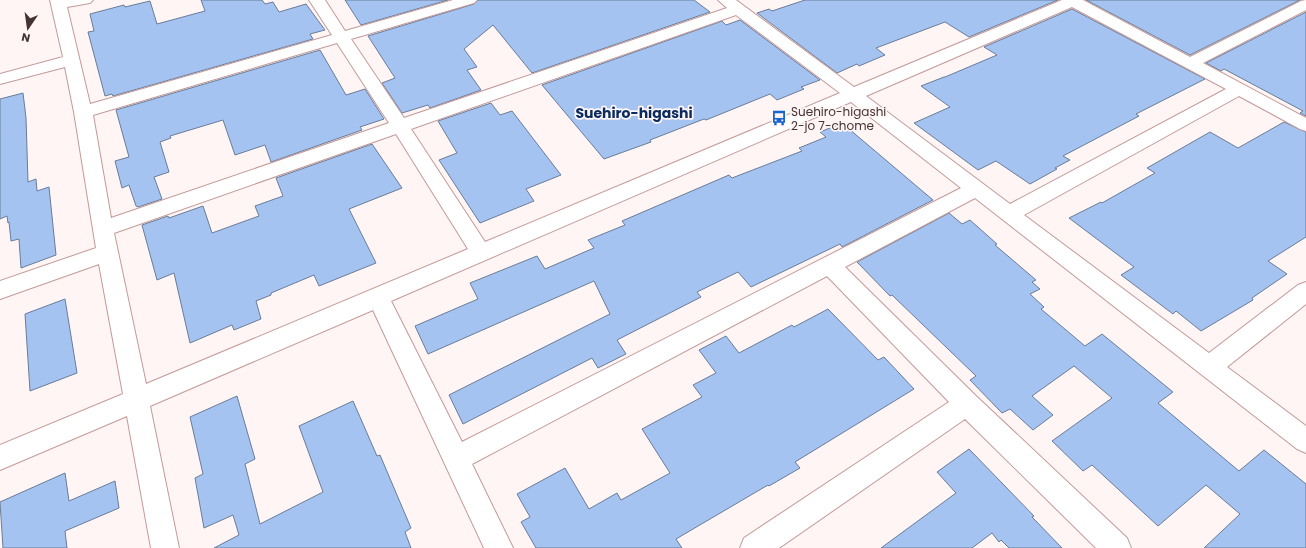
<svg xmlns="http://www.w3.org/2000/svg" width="1306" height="548" viewBox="0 0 1306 548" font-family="Poppins,sans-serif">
	<rect width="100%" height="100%" fill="#fef5f4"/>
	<!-- building -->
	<g fill="#a4c3f1" stroke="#697c98">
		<path d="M201 0H262L265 4 273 2 279 12 306 4 325 30 310 34 313 39 113 96 112 94 105 96 88 32 94 31 90 14 124 5 125 7 150 1 157 24 205 11Z"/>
		<path d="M345 0H448L361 25Z"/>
		<path d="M478 0H694L710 12 532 73 493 25 464 49 477 67 467 70 481 90 430 108 428 105 402 113 382 83 395 78 368 36 474 4Z"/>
		<path d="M805 0H1058L969 37 945 22 876 48 885 55 859 66 857 64 837 73 757 13 769 9 772 11Z"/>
		<path d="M1086 0H1300L1190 55Z"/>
		<path d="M1072 9 1205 79 1136 114 1139 116 1063 156 1070 160 1055 168 1057 169 1030 184 996 161 978 170 914 123 950 107 921 86 944 77H945L997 55 984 47Z"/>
		<path d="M1306 12V116L1300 113 1303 111 1224 69 1221 71 1206 63Z"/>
		<path d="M740 20 820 80 801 87 804 89 777 100 770 94 706 120 704 119 650 140 651 142 604 159 542 85 722 21 726 25Z"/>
		<path d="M320 50 346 95 365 89 384 119 360 127 362 130 271 162 265 145 235 155 223 120 170 136 171 138 160 142 169 172 154 177 162 199 138 207 136 206 129 185 122 188 115 161 129 157 116 110Z"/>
		<path d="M23 93 26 118 28 182 36 179 37 191 49 187 56 255 21 268 19 239 11 241 9 222 8 223 7 216 0 219V99Z"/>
		<path d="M491 103 500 115 512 111 561 175 526 189 534 201 480 223 439 160 457 153 438 121Z"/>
		<path d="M1284 122 1306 132V237L1268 261 1287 274 1252 298 1253 300 1201 331 1176 311 1173 314 1121 275 1134 267 1069 218 1101 202 1102 203 1155 173 1147 168 1210 132 1238 148Z"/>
		<path d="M842 123 933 200 842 247 840 244 751 287 738 272 697 292 701 297 617 340 626 354 598 368 592 358 463 424 449 395 610 314 594 281 428 354 415 326 478 299 470 283 537 256 545 269 594 248 588 240 625 225 622 221 729 175 732 178 802 151 799 148 826 137 820 132Z"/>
		<path d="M372 144 402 188 349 209 376 263 319 286 314 275 271 293V295L256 301 261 319 234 330 232 325 190 343 174 273 157 280 142 225 168 216 169 218 203 206 212 233 259 216 255 206 283 196 276 178Z"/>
		<path d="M949 213 962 224 970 220 997 244 995 245 1036 280 1032 282 1040 289 1030 294 1044 307 1041 309 1085 346 1102 334 1173 392 1158 403 1239 471 1264 450 1306 484V548H1204L1240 514 1206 485 1158 526 1092 465 1083 471 1052 441 1112 398 1074 366 1032 396 1053 415 1033 430 1010 409 1002 413 970 380 976 376 892 295 890 296 857 262Z"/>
		<path d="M65 299 77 373 30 391 25 314Z"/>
		<path d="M828 309 878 360 884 357 914 389 795 462 800 468 769 486 768 485 676 539 682 548H536L521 522 530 517 517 494 565 468 589 509 617 493 621 500 670 473 642 429 702 397 693 385 716 373 699 350 726 336 739 353 792 325 794 327Z"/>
		<path d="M237 396 255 459 245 464 260 524 323 492 299 426 353 401 377 456 380 455 411 528 405 532 411 548H214L239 535 233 515 204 528 195 478 203 474 190 417Z"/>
		<path d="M969 449 1034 516 1032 517 1062 548H1009L1001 540 999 542 992 533 972 548H881L956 493 937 472Z"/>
		<path d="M65 473 69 501 115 481 119 508 65 531 67 548H3L0 502Z"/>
	</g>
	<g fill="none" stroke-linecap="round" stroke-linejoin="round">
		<!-- street casing -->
		<g stroke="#c39a99" stroke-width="2">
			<path id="street" d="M50 0H93L90 3 67 7 90 104 332 35 309 0H325L345 31 453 0H477L474 3 351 39 404 118 727 8 718 0H736L854 87 1062 0H1083L1190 57 1301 1 1306 0V10L1203 63 1306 118V131L1300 129 1239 96 1024 215 1209 353 1298 285 1306 282V304L1227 367 1306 426V453L1297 449 975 198 845 267 976 396 1127 538 1131 548H1096L965 419 779 548H740L744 538 949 402 827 276 472 464 513 548H484L373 310 150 406 179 548H151L127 416 0 470V445L123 394 99 264 0 299V281L96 248 74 112 65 67 0 84V74L63 57ZM1072 7 1226 89 1010 204 866 96ZM736 15 840 93 485 242 411 129ZM337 43 389 123 111 218 93 115ZM851 102 961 188 462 442 391 301ZM396 134 468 249 146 384 114 233Z"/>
		</g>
		<!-- street -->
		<use href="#street" fill="#fff" fill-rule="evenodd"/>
	</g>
	<!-- icons -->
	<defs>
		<g id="bus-bare" transform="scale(1.2)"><path d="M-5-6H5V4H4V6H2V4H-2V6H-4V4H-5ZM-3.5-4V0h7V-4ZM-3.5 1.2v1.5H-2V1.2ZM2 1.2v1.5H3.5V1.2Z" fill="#1a64cf" stroke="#fef5f4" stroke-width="2.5" paint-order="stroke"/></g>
	</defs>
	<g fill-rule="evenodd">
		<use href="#bus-bare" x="779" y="118"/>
	</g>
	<g text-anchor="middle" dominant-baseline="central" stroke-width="3.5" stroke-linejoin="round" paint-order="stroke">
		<!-- poi labels -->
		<g font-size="12" fill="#443332" stroke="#fef5f4" text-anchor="start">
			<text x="791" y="111">Suehiro-higashi<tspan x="791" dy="14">2-jo 7-chome</tspan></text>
		</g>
		<!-- quarter labels -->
		<g font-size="14" font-weight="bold" fill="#092c60" stroke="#fef5f4">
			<text x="634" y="113">Suehiro-higashi</text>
		</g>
	</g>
	<!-- north arrow -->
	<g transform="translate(28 28) rotate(193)" stroke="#fef5f4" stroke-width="3" paint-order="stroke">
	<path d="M0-3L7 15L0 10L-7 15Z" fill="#443332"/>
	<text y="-6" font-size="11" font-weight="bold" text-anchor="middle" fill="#443332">N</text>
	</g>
</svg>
